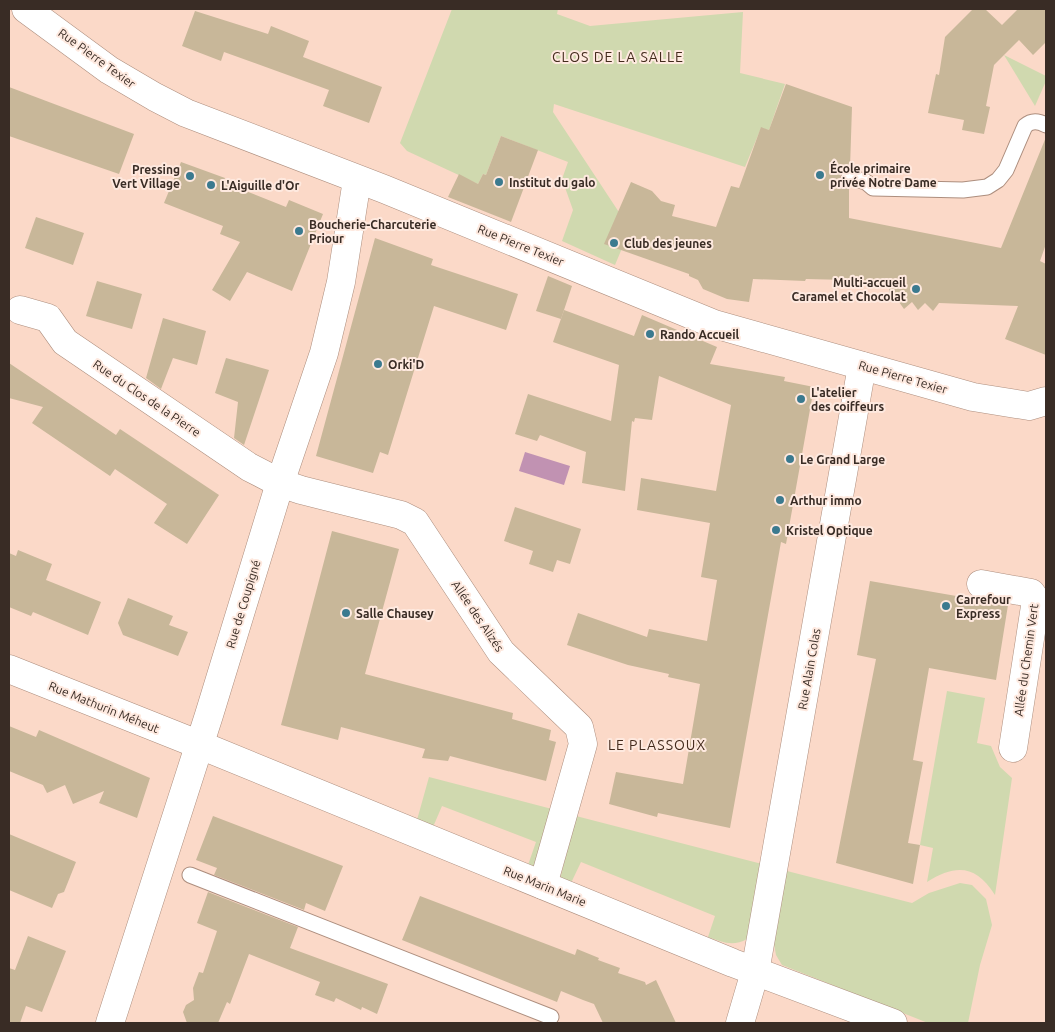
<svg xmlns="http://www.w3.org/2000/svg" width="1055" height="1032" viewBox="0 0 1055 1032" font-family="Ubuntu,sans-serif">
	<rect width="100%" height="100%" fill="#fbd9c8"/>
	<!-- green -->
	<g fill="#d0d9af">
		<path d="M452 9H558L557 14 590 26 743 12 740 73 785 84 769 130 761 128 745 167 554 104 553 112 630 229 615 265 562 241 573 210 562 179 568 162 501 136 486 175 483 174 478 184 407 151 400 143Z"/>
		<path d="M1004 55 1046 76V81L1035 106Z"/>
		<path d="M947 691 985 698 977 743 991 746 1000 767 1012 778 995 895C976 865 956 864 927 882L933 848 920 845Z"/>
		<path d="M429 777 552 809 536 868 528 865 536 842 442 806 433 827 417 820Z"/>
		<path d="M576 816 762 864 747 939C733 947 722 942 708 937L715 916 581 862 571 883 560 879Z"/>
		<path d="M787 871 912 903 929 893 960 883 972 885 986 899 992 925 980 965 968 1023H928L782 965 776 955 774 944Z"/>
	</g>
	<!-- water -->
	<path fill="#c192b2" d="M525 452 570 466 564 485 519 471Z"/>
	<!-- building -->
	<g fill="#c8b799">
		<path d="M973 9H985L1002 25 1018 9H1046V42L1033 55 1019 40 994 65 986 106 990 107 984 134 962 130 964 120 928 113 936 74 939 75 945 37Z"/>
		<path d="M195 11 268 34 271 26 309 41 303 57 382 87 369 123 323 106 329 90 224 52 221 61 182 46Z"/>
		<path d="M786 84 852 107 850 168 843 170 840 175 842 183 849 187V218L1001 248 1046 137V244L1040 261 1046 264V355L1005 339 1018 306 939 303 933 311 925 303 918 310 912 302 904 309 899 302 889 301V281L806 279 805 281 753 279 749 302 727 299 703 289 698 280 689 276V274L604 244 631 182 652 191 661 201 675 205 672 216 716 227 731 186 739 188 761 127 769 130Z"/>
		<path d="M9 87 134 134 119 174 9 136Z"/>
		<path d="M501 136 538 150 511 222 448 197 459 174 478 184 483 174 486 175Z"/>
		<path d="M181 162 225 178 223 182 286 207 289 200 323 214 292 291 247 272 230 301 212 290 240 242 220 234 223 226 164 203Z"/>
		<path d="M36 217 84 233 73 265 25 248Z"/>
		<path d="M375 238 433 259 431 265 518 294 506 330 434 306 388 455 380 452 373 473 316 456Z"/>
		<path d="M548 276 572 286 561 319 536 311Z"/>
		<path d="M97 281 142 294 132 329 86 316Z"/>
		<path d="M564 310 634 336 642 315 717 347 710 364 785 377 784 381 814 387 786 544 781 542 730 828 658 813 657 817 609 804 616 772 683 784 700 684 668 677 669 674 628 665 567 645 578 613 647 637 649 629 707 641 717 580 701 577 710 523 637 510 641 478 716 491 731 405 659 376 652 420 635 418 634 422 632 421 625 491 582 483 586 452 540 435 537 441 515 434 528 394 611 421 619 365 553 342Z"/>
		<path d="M163 318 206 331 197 365 173 358 161 389 146 378Z"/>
		<path d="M226 358 269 370 244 445 234 438 238 402 215 393Z"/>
		<path d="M9 363 116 435 120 429 219 495 187 544 154 523 167 504 115 469 110 476 32 423 43 407 9 398Z"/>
		<path d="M515 507 581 529 570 564 557 560 553 572 529 564 533 551 504 541Z"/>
		<path d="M332 531 399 549 365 674 513 713 512 719 551 730 549 740 556 742 546 781 450 756 448 761 422 758 425 749 341 727 338 740 281 725Z"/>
		<path d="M18 550 52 564 46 580 101 602 88 635 33 612 31 616 9 607V553L16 556Z"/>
		<path d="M870 581 1008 605 996 680 929 668 913 760 923 762 908 843 920 845 913 884 836 863 876 659 857 655Z"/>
		<path d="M128 598 173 616 169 625 188 632 178 656 123 635 118 623Z"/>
		<path d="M9 726 36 737 39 730 150 778 137 818 99 803 104 791 73 804 65 785 47 793 43 785 9 771Z"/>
		<path d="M213 816 343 866 325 911 306 903 304 910 214 875 217 868 196 860Z"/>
		<path d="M9 834 76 862 64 892 58 894 52 908 9 890Z"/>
		<path d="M208 892 298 927 290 948 388 984 377 1014 362 1007 361 1010 336 998 334 1002 315 995 320 982 249 954 230 1004 227 1002 218 1023H187L183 1012 186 1005 194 1000 193 988 199 972 203 973 217 931 197 923Z"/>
		<path d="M420 896 575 955 577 949 599 958 598 960 620 968 618 973 645 982 646 985 656 980 676 1023H603L594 1004 583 1000 561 991 557 1002 402 940Z"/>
		<path d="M28 936 66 951 42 1012 26 1006 20 1023H9V968L15 970Z"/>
	</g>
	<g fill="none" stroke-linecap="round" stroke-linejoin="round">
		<!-- lane casing -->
		<g stroke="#ad8e7e" stroke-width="17">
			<g id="lane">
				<path d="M849 177 866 182 873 188 963 190 987 187 998 180 1006 170 1025 126C1032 120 1038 121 1046 125"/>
				<path d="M190 875 551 1017"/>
			</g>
		</g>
		<!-- street casing -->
		<g stroke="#ad8e7e" stroke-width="29">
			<g id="street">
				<path d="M20 310 48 318 65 342 249 467 280 483 301 490 401 515 415 522 501 652 579 727 583 744 543 885"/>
				<path d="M981 584 1031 593 1036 600 1013 748"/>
				<path d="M9 669 200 745"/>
				<path d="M740 1023 755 972 862 366"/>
			</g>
		</g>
		<!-- secondary casing -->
		<g stroke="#ad8e7e" stroke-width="29">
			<g id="secondary">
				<path d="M26 9 109 70 155 97 186 113 384 189 714 324 973 397 1029 406 1046 401"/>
				<path d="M200 745 733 963 893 1023"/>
				<path d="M110 1023 209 715 280 483 324 353 341 282 357 180"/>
			</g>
		</g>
		<!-- lane -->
		<use href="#lane" stroke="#fff" stroke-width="15"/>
		<!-- street -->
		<use href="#street" stroke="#fff" stroke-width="28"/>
		<!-- secondary -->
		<use href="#secondary" stroke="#fff" stroke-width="28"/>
	</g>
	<!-- markers -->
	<g fill="#3b7a8f" stroke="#fee9df" stroke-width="2">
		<circle cx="820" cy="175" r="5"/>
		<circle cx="190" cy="176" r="5"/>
		<circle cx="499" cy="182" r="5"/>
		<circle cx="211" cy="185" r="5"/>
		<circle cx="299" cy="231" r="5"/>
		<circle cx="614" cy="243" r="5"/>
		<circle cx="916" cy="289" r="5"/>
		<circle cx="650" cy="334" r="5"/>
		<circle cx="378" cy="364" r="5"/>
		<circle cx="801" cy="399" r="5"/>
		<circle cx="790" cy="459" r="5"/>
		<circle cx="780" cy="500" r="5"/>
		<circle cx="776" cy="530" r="5"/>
		<circle cx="946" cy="606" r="5"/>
		<circle cx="346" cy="613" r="5"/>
	</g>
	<g text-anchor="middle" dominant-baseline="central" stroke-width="4" stroke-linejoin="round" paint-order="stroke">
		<!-- street labels -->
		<g font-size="12" fill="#392c25" stroke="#fee9df">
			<text transform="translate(97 58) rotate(36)">Rue Pierre Texier</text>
			<text transform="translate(521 245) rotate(22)">Rue Pierre Texier</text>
			<text transform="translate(903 377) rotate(16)">Rue Pierre Texier</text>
			<text transform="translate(147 398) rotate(34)">Rue du Clos de la Pierre</text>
			<text transform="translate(243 604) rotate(-73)">Rue de Coupigné</text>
			<text transform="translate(478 616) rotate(56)">Allée des Alizés</text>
			<text transform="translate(1026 660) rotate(-82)">Allée du Chemin Vert</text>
			<text transform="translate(809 669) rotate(-80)">Rue Alain Colas</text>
			<text transform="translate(104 707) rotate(22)">Rue Mathurin Méheut</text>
			<text transform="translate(545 886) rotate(22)">Rue Marin Marie</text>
		</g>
		<!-- poi labels -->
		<g font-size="12" font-weight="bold" fill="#392c25" stroke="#fee9df" text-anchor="start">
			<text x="830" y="168">École primaire<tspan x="830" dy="14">privée Notre Dame</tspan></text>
			<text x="180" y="169" text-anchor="end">Pressing<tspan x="180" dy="14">Vert Village</tspan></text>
			<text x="509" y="182">Institut du galo</text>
			<text x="221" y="185">L'Aiguille d'Or</text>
			<text x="309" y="224">Boucherie-Charcuterie<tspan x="309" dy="14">Priour</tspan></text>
			<text x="624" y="243">Club des jeunes</text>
			<text x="906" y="282" text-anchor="end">Multi-accueil<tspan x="906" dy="14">Caramel et Chocolat</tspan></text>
			<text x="660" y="334">Rando Accueil</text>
			<text x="388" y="364">Orki'D</text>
			<text x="811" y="392">L'atelier<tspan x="811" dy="14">des coiffeurs</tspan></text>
			<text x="800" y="459">Le Grand Large</text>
			<text x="790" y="500">Arthur immo</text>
			<text x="786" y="530">Kristel Optique</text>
			<text x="956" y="599">Carrefour<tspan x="956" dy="14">Express</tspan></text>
			<text x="356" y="613">Salle Chausey</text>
		</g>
		<!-- neighbourhood labels -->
		<g font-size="14" letter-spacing="1" fill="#432a1c" stroke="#fee9df">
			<text x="618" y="57">CLOS DE LA SALLE</text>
			<text x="657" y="745">LE PLASSOUX</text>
		</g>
	</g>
	<!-- border -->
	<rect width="1055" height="1032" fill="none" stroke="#392c25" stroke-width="20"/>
</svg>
